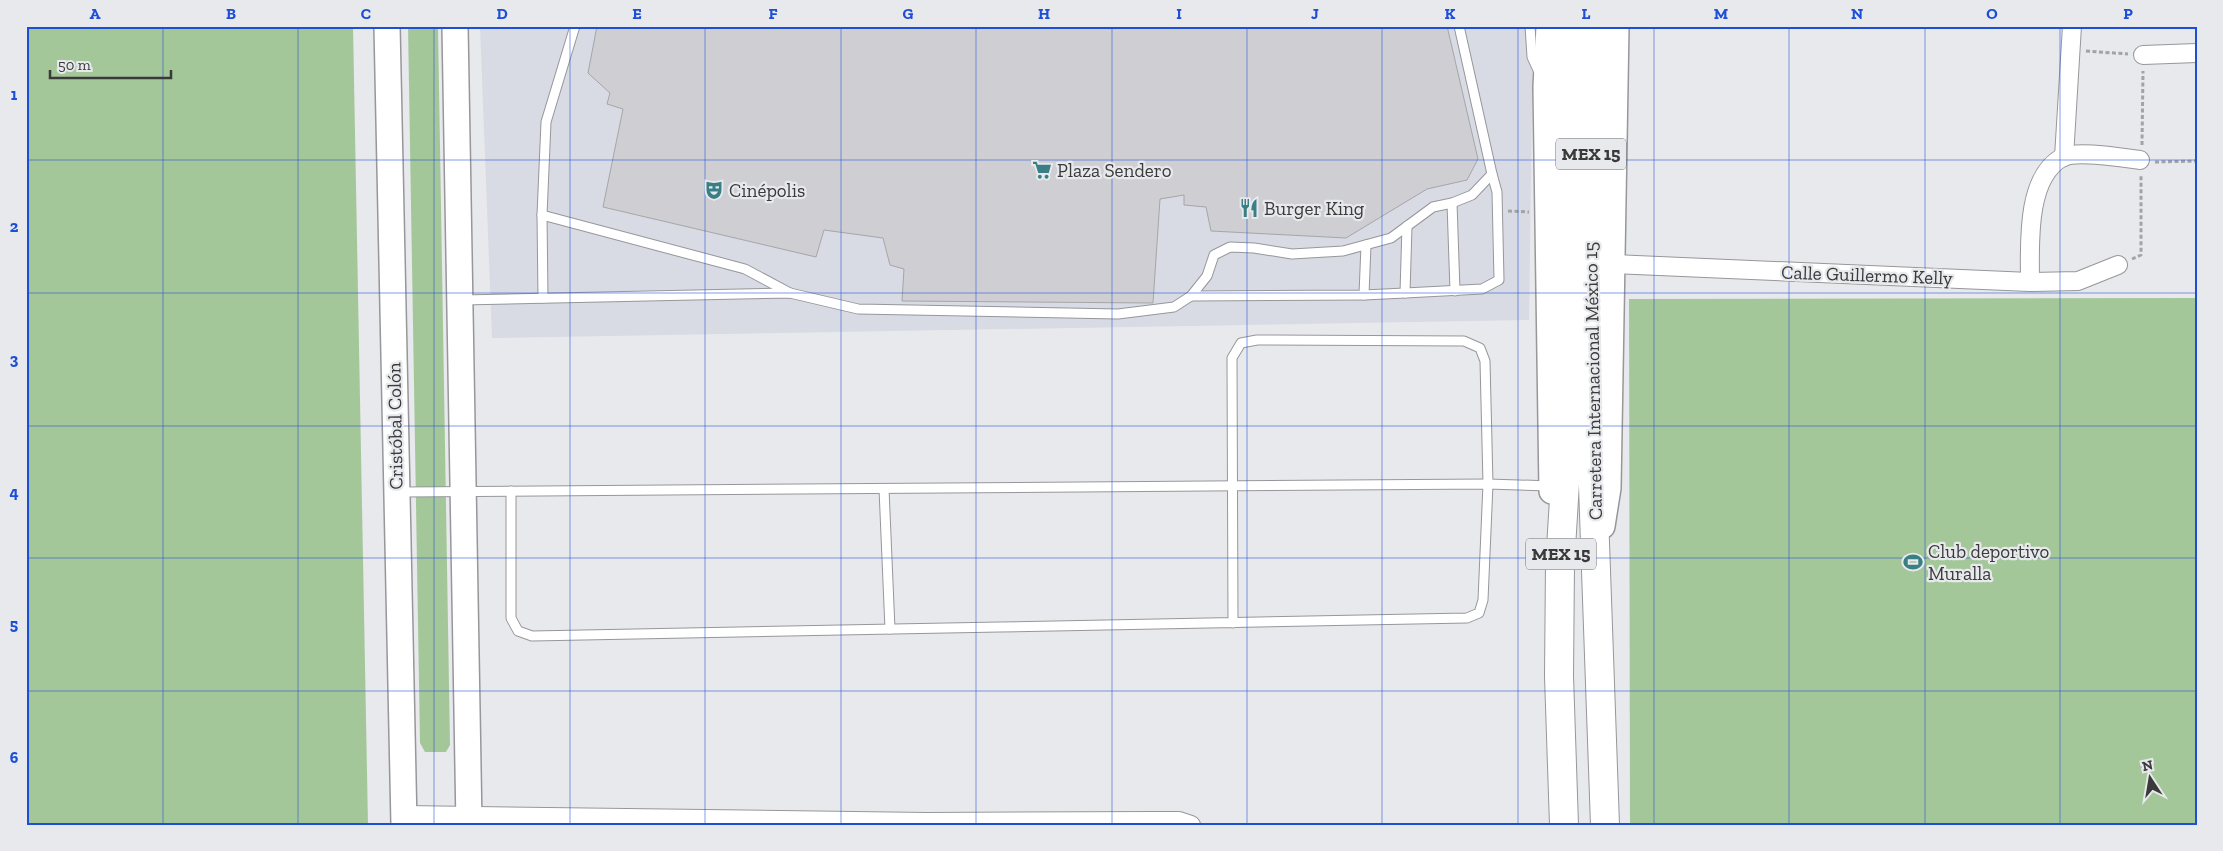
<svg xmlns="http://www.w3.org/2000/svg" width="2223" height="851" viewBox="0 0 2223 851" font-family="'Zilla Slab',serif">
	<rect width="100%" height="100%" fill="#e8e9ec"/>
	<!-- built -->
	<path fill="#d8dae4" d="M480 26H1533L1529 320 492 338Z"/>
	<!-- green -->
	<g fill="#a4c79a">
		<path d="M26 26H353L368 825H26Z"/>
		<path d="M408 26H438L450 745 446 752H425L420 743Z"/>
		<path d="M2197 298V825H1630L1629 299Z"/>
	</g>
	<!-- building -->
	<path fill="#cfcfd3" stroke="#a5a6a9" d="M597 26H1447L1478 159 1467 180 1427 189 1346 238 1211 231 1206 207 1184 205V195L1160 199 1153 303 902 301 904 269 890 265 883 238 824 230 816 257 603 207 623 109 607 104 610 93 588 73Z"/>
	<g fill="none" stroke-linecap="round" stroke-linejoin="round">
		<!-- lane casing -->
		<g stroke="#97979b" stroke-width="11">
			<g id="lane">
				<path d="M1530 26 1532 57 1539 72"/>
				<path d="M1452 203 1455 291"/>
				<path d="M542 215 745 269 790 293"/>
				<path d="M1405 293 1482 289 1499 280 1497 192 1492 174"/>
				<path d="M1364 295 1405 293 1407 226"/>
				<path d="M1191 296 1364 295 1366 245"/>
				<path d="M543 298 542 215 546 122 575 26"/>
				<path d="M462 300 790 293 858 309 1118 314 1174 307 1191 296 1207 276 1214 255 1230 247 1254 248 1292 254 1343 251 1391 238 1433 207 1452 203 1472 195 1492 174 1459 26"/>
				<path d="M884 489 890 629"/>
				<path d="M511 491V618L518 631 532 636C844 630 1155 624 1467 618L1479 613 1483 600 1488 484 1485 361 1480 348 1464 341 1257 340 1241 343 1232 358 1233 623"/>
				<path d="M400 492 1488 484 1552 486"/>
			</g>
		</g>
		<!-- street casing -->
		<g stroke="#97979b" stroke-width="20">
			<g id="street">
				<path d="M2143 55 2197 53"/>
				<path d="M2064 157 2072 26"/>
				<path d="M1613 264 2030 282 2078 281 2118 265"/>
				<path d="M2030 282C2030 247 2025 177 2063 157 2078 150 2122 158 2140 160"/>
				<path d="M404 815 927 822 1154 821H1179L1191 825"/>
			</g>
		</g>
		<!-- secondary casing -->
		<g stroke="#97979b" stroke-width="28">
			<g id="secondary">
				<path d="M387 26 404 825"/>
				<path d="M455 26 469 825"/>
				<path d="M1549 26 1546 87 1552 491"/>
				<path d="M1602 526 1608 488 1616 26"/>
			</g>
		</g>
		<!-- highway casing -->
		<g stroke="#97979b" stroke-width="30">
			<g id="highway">
				<path d="M1592 26 1590 283 1593 486 1605 825"/>
				<path d="M1564 825 1559 676 1560 564 1565 483 1568 26"/>
			</g>
		</g>
		<!-- path -->
		<g stroke="#a3a3a5" stroke-width="3" stroke-dasharray="4 2.5" stroke-linecap="butt">
			<path d="M2086 51 2128 54"/>
			<path d="M2142 145 2143 71"/>
			<path d="M2155 162 2197 161"/>
			<path d="M1508 211 1529 212"/>
			<path d="M2132 259 2141 255V176"/>
		</g>
		<!-- lane -->
		<use href="#lane" stroke="#fff" stroke-width="9"/>
		<!-- street -->
		<use href="#street" stroke="#fff" stroke-width="18"/>
		<!-- secondary -->
		<use href="#secondary" stroke="#fff" stroke-width="25"/>
		<!-- highway -->
		<use href="#highway" stroke="#fff" stroke-width="28"/>
	</g>
	<!-- grid -->
	<path fill="none" stroke="#1d4ed8" stroke-width="1" stroke-opacity="0.55" d="M163 26V825M298 26V825M434 26V825M570 26V825M705 26V825M841 26V825M976 26V825M1112 26V825M1247 26V825M1382 26V825M1518 26V825M1654 26V825M1789 26V825M1925 26V825M2060 26V825M26 160H2197M26 293H2197M26 426H2197M26 558H2197M26 691H2197"/>
	<!-- icons -->
	<defs>
		<g id="supermarket-bare" transform="scale(1.5)"><path d="M-6-5.5h2.5l.6 2H6L4.5 2H-2.5L-4.4-4H-6ZM-1.5 3.2a1.3 1.3 0 1 0 .1 0ZM3 3.2a1.3 1.3 0 1 0 .1 0Z" fill="#388085" stroke="#e8e9ec" stroke-width="2.5" paint-order="stroke"/></g>
		<g id="theatre-bare" transform="scale(1.5)"><path d="M-5-5.5Q0-4 5-5.5V0Q5 5 0 6Q-5 5-5 0ZM-3.3-2.5H-1v1.5H-3.3ZM1-2.5H3.3v1.5H1ZM-2.8 1Q0 5.5 2.8 1Z" fill="#388085" stroke="#e8e9ec" stroke-width="2.5" paint-order="stroke"/></g>
		<g id="restaurant-bare" transform="scale(1.5)"><path d="M-5-6h1v4h1v-4h1v4h1v-4h1v5L-1.5 .5V6h-2V.5L-5-1ZM5-6V6H3V1.5H1.5Q1.5-4 5-6Z" fill="#388085" stroke="#e8e9ec" stroke-width="2.5" paint-order="stroke"/></g>
		<g id="stadium-bare" transform="scale(1.5)"><path d="M0-5a6.5 5 0 1 0 0 10a6.5 5 0 1 0 0-10ZM-3.5-1.8h7v3.6h-7Z" fill="#388085" stroke="#e8e9ec" stroke-width="2.5" paint-order="stroke"/></g>
	</defs>
	<g fill-rule="evenodd">
		<use href="#supermarket-bare" x="1042" y="170"/>
		<use href="#theatre-bare" x="714" y="190"/>
		<use href="#restaurant-bare" x="1249" y="208"/>
		<use href="#stadium-bare" x="1913" y="562"/>
	</g>
	<g text-anchor="middle" dominant-baseline="central" stroke-width="4.5" stroke-linejoin="round" paint-order="stroke">
		<!-- shield labels -->
		<g fill="#e8e9ec" stroke="#6e6e70" stroke-width="1">
			<rect x="1556" y="138.5" width="70" height="31" rx="4"/>
			<rect x="1526" y="538.5" width="70" height="31" rx="4"/>
		</g>
		<g font-size="18" font-weight="bold" fill="#3a3a3b">
			<text x="1591" y="154">MEX 15</text>
			<text x="1561" y="554">MEX 15</text>
		</g>
		<!-- poi labels -->
		<g font-size="19" fill="#3a3a3b" stroke="#e8e9ec" text-anchor="start">
			<text x="1057" y="170">Plaza Sendero</text>
			<text x="729" y="190">Cinépolis</text>
			<text x="1264" y="208">Burger King</text>
			<text x="1928" y="551">Club deportivo<tspan x="1928" dy="22">Muralla</tspan></text>
		</g>
		<!-- street labels -->
		<g font-size="19" fill="#3a3a3b" stroke="#e8e9ec">
			<text transform="translate(1867 275) rotate(2)">Calle Guillermo Kelly</text>
			<text transform="translate(1593 381) rotate(-91)">Carretera Internacional México 15</text>
			<text transform="translate(395 426) rotate(-91)">Cristóbal Colón</text>
		</g>
	</g>
	<!-- border -->
	<rect width="2223" height="851" fill="none" stroke="#e8e9ec" stroke-width="55"/>
	<!-- north arrow -->
	<g transform="translate(2150 778) rotate(348)" stroke="#e8e9ec" stroke-width="4" paint-order="stroke">
	<path d="M0-4L9 19L0 12L-9 19Z" fill="#3a3a3b"/>
	<text y="-8" font-size="14" font-weight="bold" text-anchor="middle" fill="#3a3a3b">N</text>
	</g>
	<!-- scale -->
	<path d="M50 70v8h121v-8" fill="none" stroke="#3a3a3b" stroke-width="2.5"/>
	<text x="58" y="70" font-size="15" fill="#3a3a3b" stroke="#e8e9ec" stroke-width="4" paint-order="stroke">50 m</text>
	<rect x="28" y="28" width="2168" height="796" fill="none" stroke="#1d4ed8" stroke-width="2"/>
	<g font-size="16" text-anchor="middle" font-weight="bold" fill="#1d4ed8">
		<text x="95" y="19">A</text>
		<text x="231" y="19">B</text>
		<text x="366" y="19">C</text>
		<text x="502" y="19">D</text>
		<text x="637" y="19">E</text>
		<text x="773" y="19">F</text>
		<text x="908" y="19">G</text>
		<text x="1044" y="19">H</text>
		<text x="1179" y="19">I</text>
		<text x="1315" y="19">J</text>
		<text x="1450" y="19">K</text>
		<text x="1586" y="19">L</text>
		<text x="1721" y="19">M</text>
		<text x="1857" y="19">N</text>
		<text x="1992" y="19">O</text>
		<text x="2128" y="19">P</text>
		<text x="14" y="100">1</text>
		<text x="14" y="232">2</text>
		<text x="14" y="365">3</text>
		<text x="14" y="498">4</text>
		<text x="14" y="630">5</text>
		<text x="14" y="763">6</text>
	</g>
</svg>
